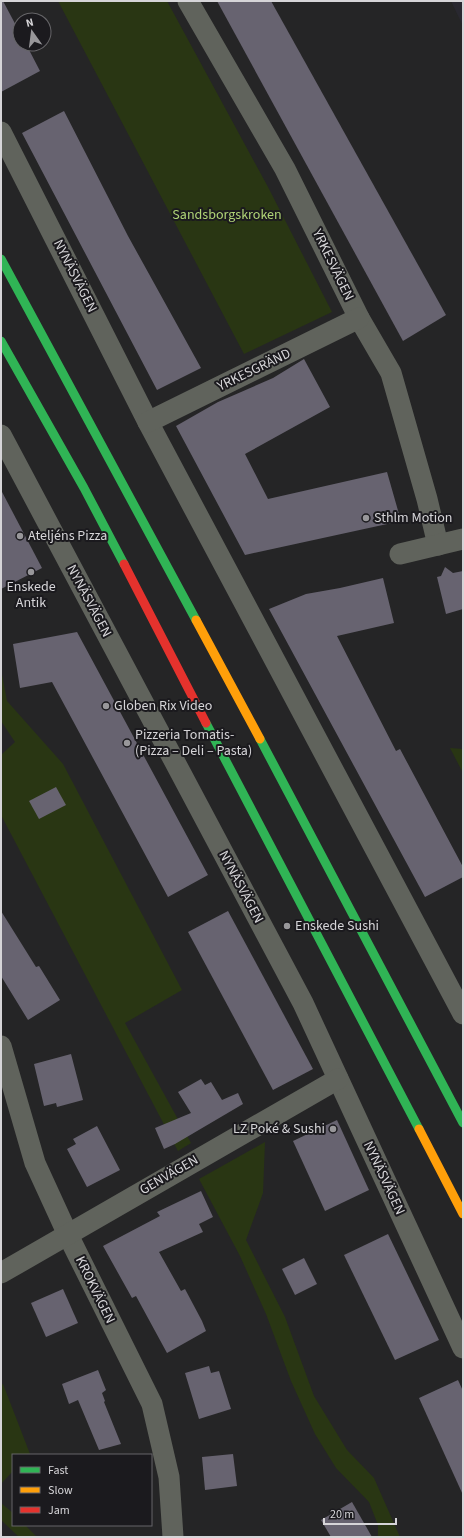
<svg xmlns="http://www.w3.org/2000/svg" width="464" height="1538" viewBox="0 0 464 1538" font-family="'Source Sans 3',sans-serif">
	<rect width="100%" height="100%" fill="#252526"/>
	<!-- built -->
	<path fill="#292830" d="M451 1H463V26Z"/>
	<!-- green -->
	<g fill="#293613">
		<path d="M58 1H167L268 187 332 312 244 354Z"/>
		<path d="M1 669 7 701 63 764 182 990 125 1023 191 1143 178 1151 1 815V755L15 742 1 721Z"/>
		<path d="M450 748 463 749V773Z"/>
		<path d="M265 1142 263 1193 246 1240 285 1317 314 1396 347 1450 374 1478 400 1537H378V1525L369 1502 336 1468 315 1434 291 1381 266 1314 240 1256 199 1179Z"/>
		<path d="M3 1384 30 1454 13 1455V1471L1 1484V1385Z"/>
		<path d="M1 1503 13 1513V1525H25L37 1537H19L1 1520Z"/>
	</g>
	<!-- building -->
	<g fill="#676370">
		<path d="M1 1H3L20 33V44H26L40 71 1 92Z"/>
		<path d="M217 1H271L446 315 403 341Z"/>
		<path d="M64 111 128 236 201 368 157 390 22 133Z"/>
		<path d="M304 359 330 407 245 454 268 499 387 472 401 521 245 555 176 426 218 402 273 378Z"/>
		<path d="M1 490 42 568 1 589Z"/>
		<path d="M445 567 453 573 463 571V609L446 614 437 577 441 576Z"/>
		<path d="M383 578 394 623 337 636 396 751 400 749 463 867V877L425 897 269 609 306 594 340 588Z"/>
		<path d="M77 632 208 875 168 897 52 682 20 688 13 644Z"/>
		<path d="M56 787 66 805 39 819 29 801Z"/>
		<path d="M1 911 36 967 39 966 60 1000 28 1020 1 976Z"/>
		<path d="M228 911 313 1069 273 1090 188 932Z"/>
		<path d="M71 1054 83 1100 57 1107 56 1103 44 1106 34 1064Z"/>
		<path d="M201 1079 205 1085 211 1082 222 1100 238 1093 243 1104 175 1144 164 1149 155 1128 191 1113 178 1092Z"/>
		<path d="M337 1120 369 1190 325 1211 293 1141Z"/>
		<path d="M97 1126 120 1170 87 1187 67 1149 76 1144 73 1139Z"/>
		<path d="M201 1191 213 1217 199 1224 203 1232 159 1252 181 1291 185 1289 202 1321 206 1331 167 1353 136 1296 132 1298 103 1246 160 1216 157 1212Z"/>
		<path d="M388 1234 439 1340 395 1360 344 1255Z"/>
		<path d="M304 1258 317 1284 295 1295 282 1269Z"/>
		<path d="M63 1289 78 1323 46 1337 31 1303Z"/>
		<path d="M209 1366 211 1373 219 1371 231 1409 199 1419 185 1373Z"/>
		<path d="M98 1370 106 1390 102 1393 105 1401 104 1402 121 1444 99 1450 78 1400 69 1404 62 1384Z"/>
		<path d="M458 1380 463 1391V1495L419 1398Z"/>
		<path d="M233 1454 237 1486 205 1490 202 1457Z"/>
		<path d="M352 1502 372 1537H331L321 1520Z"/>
	</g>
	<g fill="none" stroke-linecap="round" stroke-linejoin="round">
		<!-- street -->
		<g stroke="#60635c" stroke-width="21">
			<path d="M188 1 285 169 359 318 391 373 427 499 438 545"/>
			<path d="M1 132 148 422 463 1014"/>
			<path d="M148 422 359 318"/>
			<path d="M1 435 303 1003 463 1348"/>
			<path d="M400 554 463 539"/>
			<path d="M1 1046 35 1163 68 1235 152 1404 169 1477 173 1537"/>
			<path d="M1 1273 338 1079"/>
		</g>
		<!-- fast -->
		<g stroke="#30b455" stroke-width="9">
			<path d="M1 259 196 620"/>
			<path d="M1 341 84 488 124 564"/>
			<path d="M206 723 419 1129"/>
			<path d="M260 739 463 1123"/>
		</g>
		<!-- slow -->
		<g stroke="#ff9f0a" stroke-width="9">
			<path d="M196 620 260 739"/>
			<path d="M419 1129 463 1214"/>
		</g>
		<!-- jam -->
		<path stroke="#e5322d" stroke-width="9" d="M124 564 206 723"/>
	</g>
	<!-- markers -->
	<g fill="#98979a" stroke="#1b1a1e" stroke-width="1.5">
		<circle cx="366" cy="518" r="4"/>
		<circle cx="20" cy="536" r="4"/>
		<circle cx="31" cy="572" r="4"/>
		<circle cx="106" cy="706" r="4"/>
		<circle cx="127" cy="743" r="4"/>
		<circle cx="287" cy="926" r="4"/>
		<circle cx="333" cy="1129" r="4"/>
	</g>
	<g text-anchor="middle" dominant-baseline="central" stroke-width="4" stroke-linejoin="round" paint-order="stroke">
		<!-- park labels -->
		<g font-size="14" fill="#afd376" stroke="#1b1a1e">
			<text x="227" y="215">Sandsborgskroken</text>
		</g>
		<!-- street labels -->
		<g font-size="14" fill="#d6d5d8" stroke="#1b1a1e">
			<text transform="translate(333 265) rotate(64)">YRKESVÄGEN</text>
			<text transform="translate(75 276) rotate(63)">NYNÄSVÄGEN</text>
			<text transform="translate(254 370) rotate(-26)">YRKESGRÄND</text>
			<text transform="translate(89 601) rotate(62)">NYNÄSVÄGEN</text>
			<text transform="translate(241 887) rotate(62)">NYNÄSVÄGEN</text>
			<text transform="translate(169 1175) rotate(-30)">GENVÄGEN</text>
			<text transform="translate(384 1178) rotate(65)">NYNÄSVÄGEN</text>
			<text transform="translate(95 1290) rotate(64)">KROKVÄGEN</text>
		</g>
		<!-- poi labels -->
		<g font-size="14" fill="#d6d5d8" stroke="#1b1a1e" text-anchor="start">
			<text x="374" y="518">Sthlm Motion</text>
			<text x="28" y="536">Ateljéns Pizza</text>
			<text x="31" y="587" text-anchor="middle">Enskede<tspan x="31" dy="16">Antik</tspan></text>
			<text x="114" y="706">Globen Rix Video</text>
			<text x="135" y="735">Pizzeria Tomatis-<tspan x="135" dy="16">(Pizza – Deli – Pasta)</tspan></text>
			<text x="295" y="926">Enskede Sushi</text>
			<text x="325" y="1129" text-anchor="end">LZ Poké &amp; Sushi</text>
		</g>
	</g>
	<!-- border -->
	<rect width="464" height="1538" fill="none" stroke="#d6d5d8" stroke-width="4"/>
	<!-- legend -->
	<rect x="12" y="1454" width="140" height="72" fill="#1b1a1e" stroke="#666568"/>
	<rect x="20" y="1467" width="20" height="6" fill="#30b455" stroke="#666568"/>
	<text x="48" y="1474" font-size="12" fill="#d6d5d8">Fast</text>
	<rect x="20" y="1487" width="20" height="6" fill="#ff9f0a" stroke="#666568"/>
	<text x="48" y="1494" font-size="12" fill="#d6d5d8">Slow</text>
	<rect x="20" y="1507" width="20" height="6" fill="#e5322d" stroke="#666568"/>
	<text x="48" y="1514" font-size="12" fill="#d6d5d8">Jam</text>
	<!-- north arrow -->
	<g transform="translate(32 32) rotate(346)"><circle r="19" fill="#1b1a1e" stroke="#666568"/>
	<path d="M0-3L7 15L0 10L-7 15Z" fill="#98979a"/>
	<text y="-6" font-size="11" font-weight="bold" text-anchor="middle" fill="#d6d5d8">N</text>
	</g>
	<!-- scale -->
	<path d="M324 1518v6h72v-6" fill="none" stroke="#d6d5d8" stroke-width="2"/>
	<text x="330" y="1518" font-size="12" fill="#d6d5d8" stroke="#1b1a1e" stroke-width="3" paint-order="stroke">20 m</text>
</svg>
